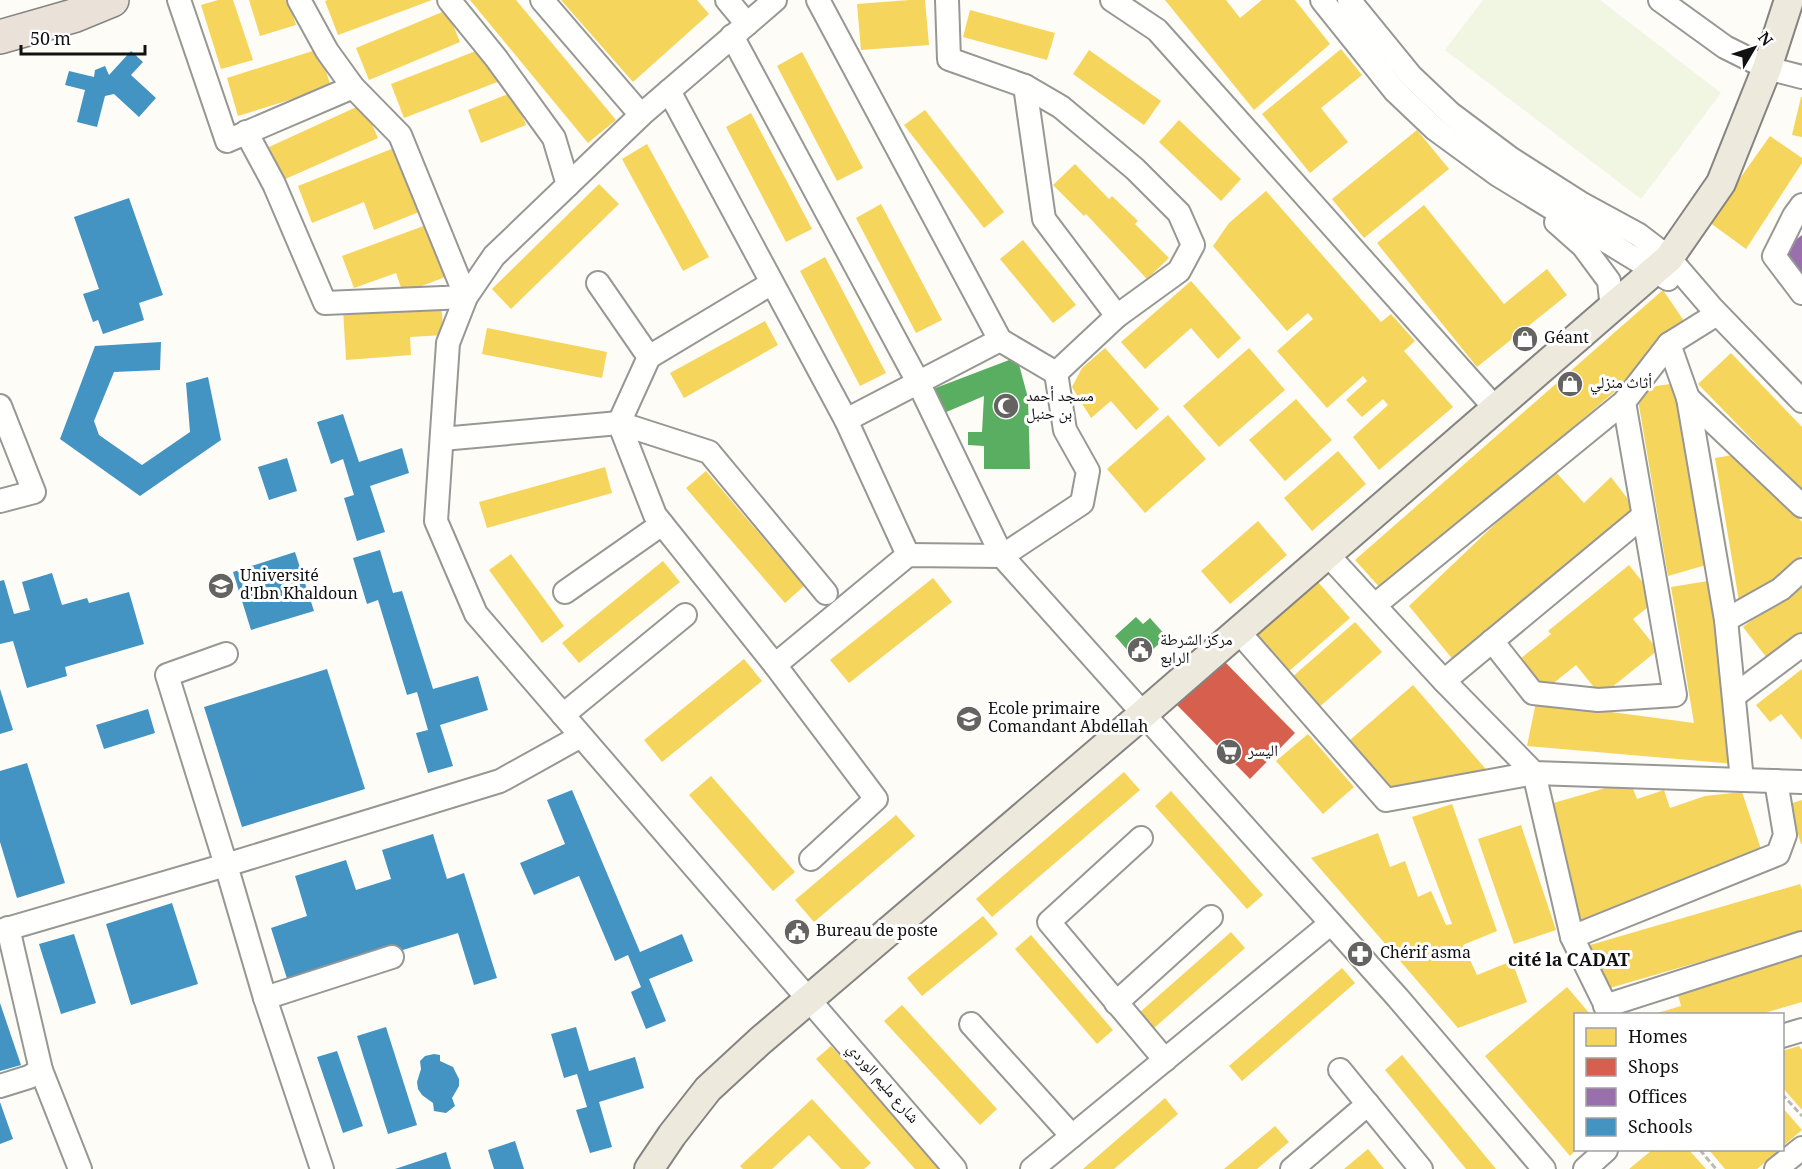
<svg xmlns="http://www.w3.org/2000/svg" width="1802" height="1169" viewBox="0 0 1802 1169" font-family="Georgia,'Noto Naskh Arabic',serif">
	<rect width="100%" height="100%" fill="#fdfcf7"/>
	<!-- pitch -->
	<path fill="#f0f6e1" d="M1483 0H1600L1721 93 1641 199 1445 50Z"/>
	<!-- homes -->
	<g fill="#f6d55c">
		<path d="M218 0H233L253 60 221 69 201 5Z"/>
		<path d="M249 0H288L296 25 260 36Z"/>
		<path d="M328 0H432L338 35 325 1Z"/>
		<path d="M470 0H516L616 120 588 143Z"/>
		<path d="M561 0H697L709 14 633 82Z"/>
		<path d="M909 0H925L929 45 861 50 857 4Z"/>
		<path d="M1165 0H1226L1240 18 1262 0H1295L1330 44 1254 110Z"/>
		<path d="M447 10 460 42 369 80 356 48Z"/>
		<path d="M970 10 1055 33 1047 60 963 37Z"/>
		<path d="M486 47 500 81 404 118 391 84Z"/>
		<path d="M319 49 331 87 238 116 227 78Z"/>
		<path d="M1341 49 1362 75 1321 108 1348 142 1310 173 1262 114Z"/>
		<path d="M1089 50 1161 101 1144 125 1073 74Z"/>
		<path d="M802 52 863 168 837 181 777 66Z"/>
		<path d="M513 92 526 125 481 143 468 110Z"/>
		<path d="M1801 97H1802V137L1792 135Z"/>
		<path d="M363 104 378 138 283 180 269 147Z"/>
		<path d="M925 110 1004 212 984 228 904 125Z"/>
		<path d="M751 113 812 229 786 242 726 127Z"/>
		<path d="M1179 120 1241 179 1221 201 1159 142Z"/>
		<path d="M1417 130 1449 169 1364 238 1332 199Z"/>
		<path d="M1770 136 1802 158V163L1746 249 1709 222Z"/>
		<path d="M647 144 709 257 683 271 622 159Z"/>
		<path d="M399 146 424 210 374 230 364 202 312 223 298 186Z"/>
		<path d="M1075 164 1109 199 1112 196 1138 221 1135 224 1169 258 1147 279 1086 214 1084 216 1053 185Z"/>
		<path d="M599 184 619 204 511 309 492 289Z"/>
		<path d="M1266 191 1381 322 1391 314 1415 341 1404 351 1453 407 1379 470 1353 437 1388 405 1383 399 1362 417 1346 400 1367 381 1363 376 1327 408 1277 351 1313 319 1308 313 1287 331 1213 246 1229 223Z"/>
		<path d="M881 204 942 320 916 333 856 218Z"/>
		<path d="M1424 205 1504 304 1547 269 1567 295 1477 367 1377 243Z"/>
		<path d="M429 224 448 276 403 293 396 273 354 288 342 256Z"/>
		<path d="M1023 240 1076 305 1053 323 1000 259Z"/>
		<path d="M825 257 886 373 860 386 800 271Z"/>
		<path d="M1191 281 1241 338 1218 359 1191 328 1145 369 1121 342Z"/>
		<path d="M1663 290 1684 321 1612 394 1382 590 1355 560Z"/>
		<path d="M441 303 444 335 410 337 411 355 346 360 343 309Z"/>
		<path d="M765 321 778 345 684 398 670 373Z"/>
		<path d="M487 328 607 352 602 378 482 354Z"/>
		<path d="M1105 348 1159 409 1136 430 1111 401 1091 418 1072 387 1082 368Z"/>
		<path d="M1249 348 1285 390 1219 447 1183 406Z"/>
		<path d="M1731 353 1802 427V491L1698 384Z"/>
		<path d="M1678 383 1706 565 1668 576 1638 400 1656 386Z"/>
		<path d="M1296 399 1332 440 1285 481 1249 440Z"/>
		<path d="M1168 415 1206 459 1145 513 1107 469Z"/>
		<path d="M1338 451 1366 484 1312 531 1284 498Z"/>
		<path d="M1744 453 1802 522V555L1774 583 1739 601 1715 458Z"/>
		<path d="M605 467 612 493 487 528 479 502Z"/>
		<path d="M1553 469 1584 503 1611 477 1634 507 1455 662 1409 606Z"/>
		<path d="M706 471 804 586 785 603 686 488Z"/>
		<path d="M1258 521 1287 555 1230 604 1201 571Z"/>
		<path d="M511 554 564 626 542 643 489 570Z"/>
		<path d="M663 561 680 582 579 663 562 643Z"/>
		<path d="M1629 565 1657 600 1633 619 1658 650 1601 696 1576 665 1545 690 1520 659 1551 634 1548 631Z"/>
		<path d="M933 578 952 602 849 683 830 660Z"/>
		<path d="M1317 581 1350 618 1288 672 1256 635Z"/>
		<path d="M1708 581 1735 764 1527 746 1536 702 1694 723 1671 587Z"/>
		<path d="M1802 581V637L1770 662 1743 627Z"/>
		<path d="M1355 622 1382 652 1317 709 1290 679Z"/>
		<path d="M744 659 762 681 662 762 644 740Z"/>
		<path d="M1802 669V740L1781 714 1770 722 1756 705Z"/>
		<path d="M1413 685 1490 774 1396 793 1350 740Z"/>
		<path d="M1308 734 1354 787 1323 814 1276 761Z"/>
		<path d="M1124 772 1140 790 992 917 976 899Z"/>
		<path d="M711 776 795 872 773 891 689 795Z"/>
		<path d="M1630 781 1637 799 1664 790 1670 808 1705 796 1742 792 1764 858 1582 923 1557 840 1550 804Z"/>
		<path d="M1171 791 1263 895 1247 909 1155 806Z"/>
		<path d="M1802 800V844H1801L1789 804Z"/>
		<path d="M1452 804 1497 931 1463 945 1477 975 1512 961 1527 1002 1458 1028 1311 858 1378 833 1390 867 1405 861 1418 897 1431 891 1446 925 1452 924 1412 817Z"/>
		<path d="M896 815 915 836 814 922 795 900Z"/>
		<path d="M1521 825 1556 930 1514 944 1478 839Z"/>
		<path d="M1800 884 1802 890V932L1603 990 1590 945Z"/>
		<path d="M983 916 998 934 922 996 907 978Z"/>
		<path d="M1231 932 1245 948 1153 1029 1139 1013Z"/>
		<path d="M1031 935 1113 1030 1097 1044 1015 949Z"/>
		<path d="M1802 954V1002L1761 1014H1654L1681 1006 1677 991Z"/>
		<path d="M1342 968 1355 983 1242 1081 1229 1066Z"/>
		<path d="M1567 987 1590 1014H1575V1151L1570 1156 1485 1056Z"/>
		<path d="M902 1005 997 1109 980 1125 884 1021Z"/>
		<path d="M831 1046 942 1169H915L816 1059Z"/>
		<path d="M1799 1046 1802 1050V1110L1782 1087V1051Z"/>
		<path d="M1402 1055 1496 1169H1466L1385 1070Z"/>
		<path d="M1165 1098 1178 1114 1114 1169H1083Z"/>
		<path d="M812 1099 871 1163 864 1169H841L809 1135 772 1169H743L740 1166Z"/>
		<path d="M1782 1107 1802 1130 1782 1147Z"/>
		<path d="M1275 1126 1289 1142 1257 1169H1224Z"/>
		<path d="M1368 1149 1384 1169H1344Z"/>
		<path d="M1652 1150H1689L1706 1169H1629Z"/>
		<path d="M1709 1150H1780L1757 1169H1725Z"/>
	</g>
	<!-- shops -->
	<path fill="#d6604d" d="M1222 659 1295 733 1250 779 1176 704Z"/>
	<!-- offices -->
	<path fill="#9970ab" d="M1802 235V275L1783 249Z"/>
	<!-- schools -->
	<g fill="#4393c3">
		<path d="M131 51 143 62 131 75 156 98 139 117 114 94 105 96 97 127 77 122 85 90 65 85 69 71 94 77 95 70 105 66 109 75Z"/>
		<path d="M129 198 163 295 139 303 144 320 103 334 98 320 93 322 83 294 99 289 74 217Z"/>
		<path d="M161 342 160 370 114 372 94 421 99 435 142 465 190 432 186 383 208 377 221 440 140 496 60 439 95 346Z"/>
		<path d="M343 414 359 462 402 448 409 473 370 486 385 532 357 541 344 498 354 495 343 459 331 464 317 422Z"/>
		<path d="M287 458 297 491 269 500 258 467Z"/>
		<path d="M380 550 393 593 402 591 433 689 478 676 488 710 440 725 453 766 428 773 416 733 428 730 417 692 407 695 378 600 367 604 353 558Z"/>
		<path d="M295 552 314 611 251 630 233 572Z"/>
		<path d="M52 573 62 605 87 598 89 603 129 592 144 644 65 667 67 676 27 688 13 641 0 644V581L4 580 14 614 30 610 22 582Z"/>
		<path d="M327 669 365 789 242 827 204 707Z"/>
		<path d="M0 689 13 730 0 734Z"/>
		<path d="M148 709 155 733 104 749 96 725Z"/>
		<path d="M27 763 65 883 17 898 0 842V771Z"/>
		<path d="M572 790 640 952 682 934 693 961 649 979 666 1021 646 1029 631 992 641 987 628 955 615 961 579 876 534 895 520 863 565 844 547 800Z"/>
		<path d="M433 834 447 879 464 873 497 978 474 985 458 933 289 985 271 928 307 916 295 876 346 860 356 890 391 879 382 850Z"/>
		<path d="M172 903 198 984 131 1005 106 924Z"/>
		<path d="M74 934 96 1003 61 1014 39 944Z"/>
		<path d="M0 1003 21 1065 0 1071Z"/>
		<path d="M386 1027 417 1125 388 1134 357 1036Z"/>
		<path d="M576 1027 589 1071 635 1057 644 1088 599 1102 612 1147 590 1153 576 1110 587 1107 577 1074 564 1078 551 1034Z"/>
		<path d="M337 1051 363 1126 343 1133 317 1057Z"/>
		<path d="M434 1054 440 1055V1061L453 1067 459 1079V1086L452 1098 455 1106 446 1113 434 1111 433 1103 422 1095 418 1089 417 1082 421 1069 420 1061 425 1056Z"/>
		<path d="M0 1102 13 1139 0 1144Z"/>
		<path d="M515 1141 524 1169H494L488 1150Z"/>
		<path d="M446 1152 451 1169H395Z"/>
	</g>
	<!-- public -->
	<g fill="#5aae61">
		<path d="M1017 357 1028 398 1030 469H984V446L968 445V432H982L984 396 944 413 933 389Z"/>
		<path d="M1136 617 1143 624 1150 618 1167 637 1138 662 1115 636Z"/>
	</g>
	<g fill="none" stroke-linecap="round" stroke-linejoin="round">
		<!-- minor casing -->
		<g stroke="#979795" stroke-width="26">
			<g id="minor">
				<path d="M179 0 227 141 353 87"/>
				<path d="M449 0 496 58 554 138 568 185"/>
				<path d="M542 0 641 115"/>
				<path d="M727 0 747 24"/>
				<path d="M775 0 641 115 494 256 466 297 448 343 436 521 476 614 955 1169"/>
				<path d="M818 0 1000 340"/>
				<path d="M947 0 949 59 1025 86 1061 107 1135 169 1179 213 1193 245 1179 271 1117 316 1056 373"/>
				<path d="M1112 0 1157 30 1496 409"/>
				<path d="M1322 0 1395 91 1435 129 1498 175 1668 279"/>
				<path d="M1349 0 1411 76 1450 113 1510 158 1582 204 1639 235 1669 258 1712 308 1802 401"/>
				<path d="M1660 0 1725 47 1767 68 1802 77"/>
				<path d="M732 36 918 382 1002 556 1398 998 1544 1169"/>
				<path d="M1025 86 1044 219 1117 316"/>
				<path d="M669 91 846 420 908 555"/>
				<path d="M246 132 274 184 325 303 466 297 400 135 353 87 327 51 299 0"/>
				<path d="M1802 205 1794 216 1774 256 1802 293"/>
				<path d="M1556 222 1583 246 1609 281 1612 309"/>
				<path d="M598 283 649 357"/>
				<path d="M772 283 649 357 619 423 655 515 775 665 876 799 811 859"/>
				<path d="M1669 344 1688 398 1726 620 1742 780"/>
				<path d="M1688 398 1802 506"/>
				<path d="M0 406 34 492 0 501"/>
				<path d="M442 439 619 423 709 452 826 593"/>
				<path d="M1327 554 1444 681 1534 773 1802 782"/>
				<path d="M565 592 662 524"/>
				<path d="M1375 605 1624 402"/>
				<path d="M1726 620 1781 589 1802 570"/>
				<path d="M1238 631 1386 800 1534 773 1572 937 1610 1014"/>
				<path d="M1492 641 1533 693 1598 700 1675 695 1624 402 1669 344 1717 314"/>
				<path d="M775 665 908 555 1002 556 1082 503 1088 471 1065 430 1056 373 1000 340 846 420"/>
				<path d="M1444 681 1643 516"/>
				<path d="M1734 696 1802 645"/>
				<path d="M563 715 685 615"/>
				<path d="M1141 838 1049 922 1165 1060"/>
				<path d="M8 928 41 1070 80 1169"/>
				<path d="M0 931 226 865 167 675 226 654"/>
				<path d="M1572 937 1778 854 1785 835 1776 781"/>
				<path d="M265 998 392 957"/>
				<path d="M1116 1003 1211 917"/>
				<path d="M1605 1006 1802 943"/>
				<path d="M971 1024 1072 1136"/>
				<path d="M1782 1036 1802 1030"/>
				<path d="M1340 1070 1421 1169"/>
				<path d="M0 1086 29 1077 41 1070"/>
				<path d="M322 1169 265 998 226 865 500 781 581 736"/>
				<path d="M1032 1169 1330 924"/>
				<path d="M1292 1169 1368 1104"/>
				<path d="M1585 1169 1606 1150"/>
				<path d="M1776 1169 1802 1148"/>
			</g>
		</g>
		<!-- major casing -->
		<g stroke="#858482" stroke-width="32">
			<path id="major" d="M649 1169 672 1135 708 1089 760 1041 1142 715 1669 258 1721 183 1767 68 1789 0"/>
		</g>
		<!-- highway casing -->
		<g stroke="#858482" stroke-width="36">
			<path id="highway" d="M0 37 73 16 112 0"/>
		</g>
		<!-- path -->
		<g stroke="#b9b9b8" stroke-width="3" stroke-dasharray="6 3" stroke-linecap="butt">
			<path d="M1782 1094 1802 1116"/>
			<path d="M1700 1150 1716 1169"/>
		</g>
		<!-- minor -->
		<use href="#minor" stroke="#fffffe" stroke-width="22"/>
		<!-- major -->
		<use href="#major" stroke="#ede9dc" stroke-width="28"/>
		<!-- highway -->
		<use href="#highway" stroke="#eae1d8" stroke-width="33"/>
	</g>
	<!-- icons -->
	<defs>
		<g id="shop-disc" transform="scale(1.35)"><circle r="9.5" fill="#646362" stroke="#fff"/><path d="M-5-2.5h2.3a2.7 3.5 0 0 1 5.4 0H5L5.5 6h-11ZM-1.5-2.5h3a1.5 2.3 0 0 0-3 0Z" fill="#fff"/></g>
		<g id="mosque-disc" transform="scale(1.35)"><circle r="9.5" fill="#646362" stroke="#fff"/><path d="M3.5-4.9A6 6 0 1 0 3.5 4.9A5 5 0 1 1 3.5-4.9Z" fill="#fff"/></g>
		<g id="university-disc" transform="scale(1.35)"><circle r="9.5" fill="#646362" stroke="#fff"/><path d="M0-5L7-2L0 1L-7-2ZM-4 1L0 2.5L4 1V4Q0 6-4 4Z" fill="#fff"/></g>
		<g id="civic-disc" transform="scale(1.35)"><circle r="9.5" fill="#646362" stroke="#fff"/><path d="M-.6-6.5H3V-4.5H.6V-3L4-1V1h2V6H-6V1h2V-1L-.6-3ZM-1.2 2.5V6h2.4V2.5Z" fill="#fff"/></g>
		<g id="school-disc" transform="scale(1.35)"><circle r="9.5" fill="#646362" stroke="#fff"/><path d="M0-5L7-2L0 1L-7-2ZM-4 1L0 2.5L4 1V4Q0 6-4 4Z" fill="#fff"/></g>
		<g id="supermarket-disc" transform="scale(1.35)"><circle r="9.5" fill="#646362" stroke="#fff"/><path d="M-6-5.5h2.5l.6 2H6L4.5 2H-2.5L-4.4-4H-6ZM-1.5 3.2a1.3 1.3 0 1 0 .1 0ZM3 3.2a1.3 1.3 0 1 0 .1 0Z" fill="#fff"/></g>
		<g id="pharmacy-disc" transform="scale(1.35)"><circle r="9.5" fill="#646362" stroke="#fff"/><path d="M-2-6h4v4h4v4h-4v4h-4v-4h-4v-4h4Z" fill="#fff"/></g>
	</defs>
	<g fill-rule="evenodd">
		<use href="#shop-disc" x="1525" y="339"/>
		<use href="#shop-disc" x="1570" y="384"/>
		<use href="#mosque-disc" x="1006" y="406"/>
		<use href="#university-disc" x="221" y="586"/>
		<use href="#civic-disc" x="1140" y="650"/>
		<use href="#school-disc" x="969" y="719"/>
		<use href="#supermarket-disc" x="1229" y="752"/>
		<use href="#civic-disc" x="797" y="932"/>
		<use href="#pharmacy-disc" x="1360" y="954"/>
	</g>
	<g text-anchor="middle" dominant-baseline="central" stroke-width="6" stroke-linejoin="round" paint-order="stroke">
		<!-- poi labels -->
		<g font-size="16" fill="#111" stroke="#fff" text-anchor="start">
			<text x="1544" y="339">Géant</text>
			<text x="1590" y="384">أثاث منزلي</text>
			<text x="1026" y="397">مسجد أحمد<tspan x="1026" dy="18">بن حنبل</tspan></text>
			<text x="240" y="577">Université<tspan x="240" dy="18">d'Ibn Khaldoun</tspan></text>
			<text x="1160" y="641">مركز الشرطة<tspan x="1160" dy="18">الرابع</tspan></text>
			<text x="988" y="710">Ecole primaire<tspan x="988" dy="18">Comandant Abdellah</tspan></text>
			<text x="1248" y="752">اليسر</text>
			<text x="816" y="932">Bureau de poste</text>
			<text x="1380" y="954">Chérif asma</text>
		</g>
		<!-- street labels -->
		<g font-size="16" fill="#111" stroke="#fff">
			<text transform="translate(882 1084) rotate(49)">شارع مليم الوردي</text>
		</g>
		<!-- neighbourhood labels -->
		<g font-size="18" font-weight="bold" fill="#111" stroke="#fff">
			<text x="1569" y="962">cité la CADAT</text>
		</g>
	</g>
	<!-- legend -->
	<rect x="1574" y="1013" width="210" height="138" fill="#ffffff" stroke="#a0a0a0" stroke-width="1.5"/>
	<rect x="1586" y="1028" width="30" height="18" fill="#f6d55c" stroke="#a0a0a0" stroke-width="1.5"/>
	<text x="1628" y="1043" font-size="18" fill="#111111">Homes</text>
	<rect x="1586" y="1058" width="30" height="18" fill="#d6604d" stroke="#a0a0a0" stroke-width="1.5"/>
	<text x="1628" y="1073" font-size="18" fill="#111111">Shops</text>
	<rect x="1586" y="1088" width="30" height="18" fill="#9970ab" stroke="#a0a0a0" stroke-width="1.5"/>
	<text x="1628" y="1103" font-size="18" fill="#111111">Offices</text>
	<rect x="1586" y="1118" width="30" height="18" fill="#4393c3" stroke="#a0a0a0" stroke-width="1.5"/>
	<text x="1628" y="1133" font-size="18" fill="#111111">Schools</text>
	<!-- north arrow -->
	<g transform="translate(1754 48) rotate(51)" stroke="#ffffff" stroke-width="4.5" paint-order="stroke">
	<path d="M0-4.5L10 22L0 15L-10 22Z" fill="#111111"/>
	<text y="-9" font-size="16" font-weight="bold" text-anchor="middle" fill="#111111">N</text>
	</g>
	<!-- scale -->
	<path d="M21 45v9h124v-9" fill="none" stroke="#111111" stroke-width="3"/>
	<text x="30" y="45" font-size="18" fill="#111111" stroke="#ffffff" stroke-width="4.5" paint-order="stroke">50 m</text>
</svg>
